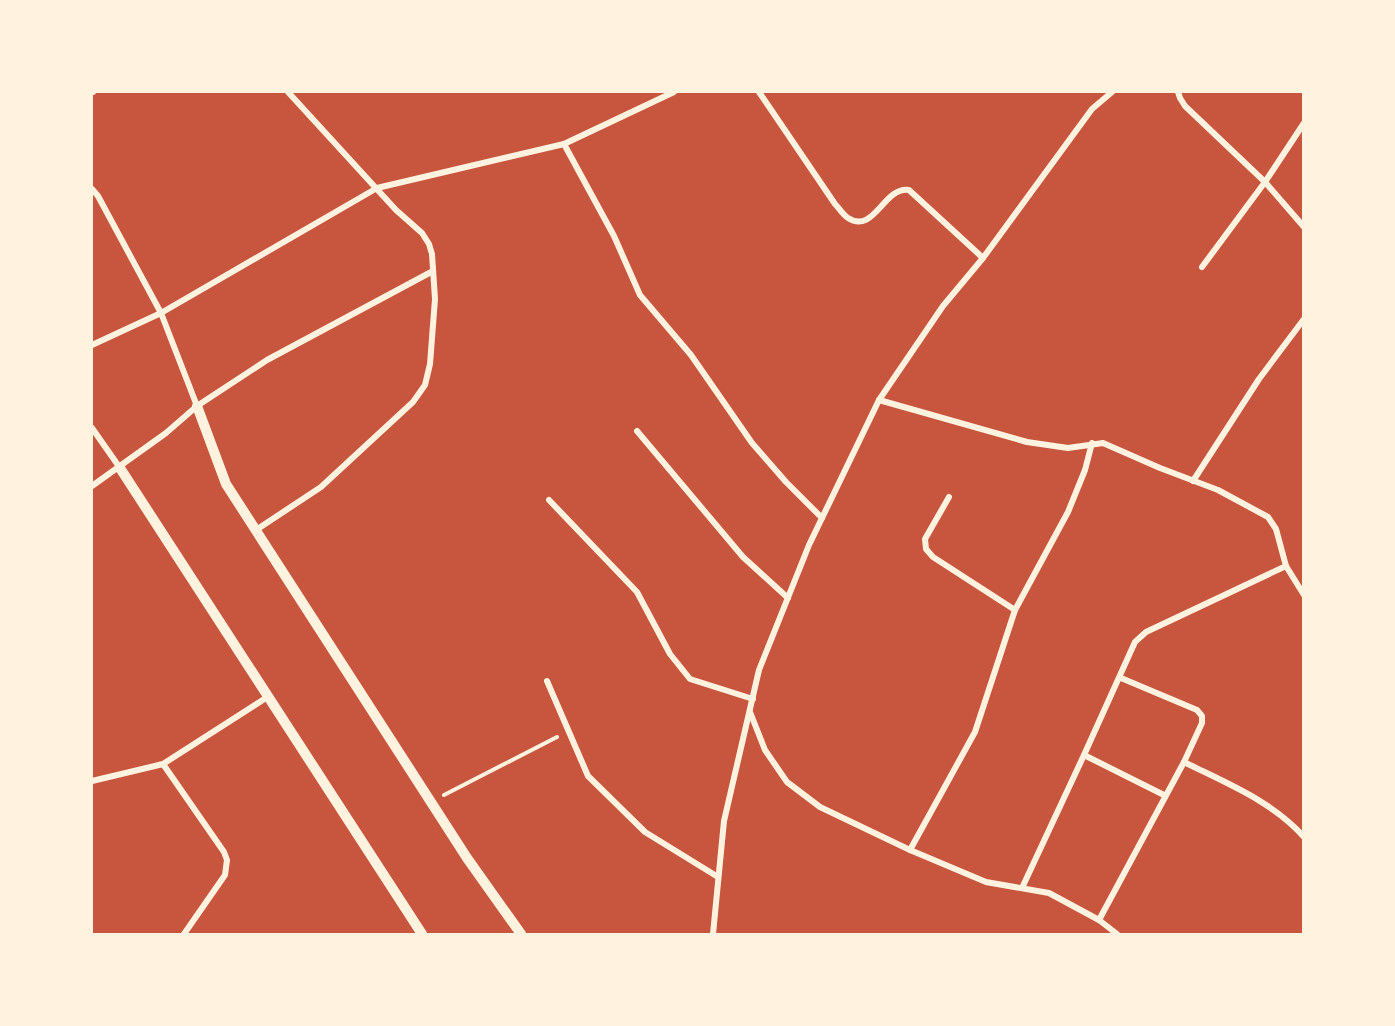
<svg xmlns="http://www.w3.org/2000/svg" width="1395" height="1026" viewBox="0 0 1395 1026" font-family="'Archivo Narrow',sans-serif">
	<rect width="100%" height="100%" fill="#c8553d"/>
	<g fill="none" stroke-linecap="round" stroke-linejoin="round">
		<!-- path -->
		<path stroke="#fff3e0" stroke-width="4" d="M444 795 557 737"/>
		<!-- minor -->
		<g stroke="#fff3e0" stroke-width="6">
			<path d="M92 92H93"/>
			<path d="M759 92 835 204C839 208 843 215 848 218 874 235 884 186 909 190L983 258"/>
			<path d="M1178 92 1180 98 1185 106 1265 182 1304 227"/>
			<path d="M564 144 614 236 640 295 691 355 752 443 786 482 822 518"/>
			<path d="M92 189 98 196 161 313 197 406"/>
			<path d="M1202 267 1265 182 1304 123"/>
			<path d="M92 345 161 313 377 188 564 144 674 92"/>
			<path d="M879 400 1027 442 1068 448 1103 443 1160 468 1218 490 1268 517 1276 529 1286 566 1304 595"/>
			<path d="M92 428 120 468"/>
			<path d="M637 431 743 557 788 598"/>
			<path d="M1193 481 1259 379 1304 319"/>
			<path d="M92 486 166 433 197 406 267 360 433 271"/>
			<path d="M949 497 925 539 926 549 933 557 1015 610"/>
			<path d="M549 500 637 592 670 654 690 679 753 699"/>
			<path d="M256 530 321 487 413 402 425 385 430 364 435 299 432 254 429 244 422 233 396 210 288 92"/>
			<path d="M547 681 588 776 645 832 718 877"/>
			<path d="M750 712 765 750 787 782 820 807 910 850 986 882 1049 893 1099 920 1117 934"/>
			<path d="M1084 755 1135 642 1146 632 1286 566"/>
			<path d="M1184 762C1226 783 1272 801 1304 837"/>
			<path d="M163 764 224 852 227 860 225 875 184 934"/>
			<path d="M92 781 163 764 269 696"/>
			<path d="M910 850 975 732 1015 610 1068 512 1085 470 1092 443"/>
			<path d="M1022 888 1084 755 1164 795"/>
			<path d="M1099 920 1184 762 1202 723V716L1197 710 1121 678"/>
			<path d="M713 934 724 821 759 670 809 545 879 400 943 306 983 258 1092 109 1112 92"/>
		</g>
		<!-- tertiary -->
		<g stroke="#fff3e0" stroke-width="10">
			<path d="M197 406 226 484 467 858 521 934"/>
			<path d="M120 468 422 934"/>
		</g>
	</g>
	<!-- border -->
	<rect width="1395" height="1026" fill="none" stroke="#fff3e0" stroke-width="186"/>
</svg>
